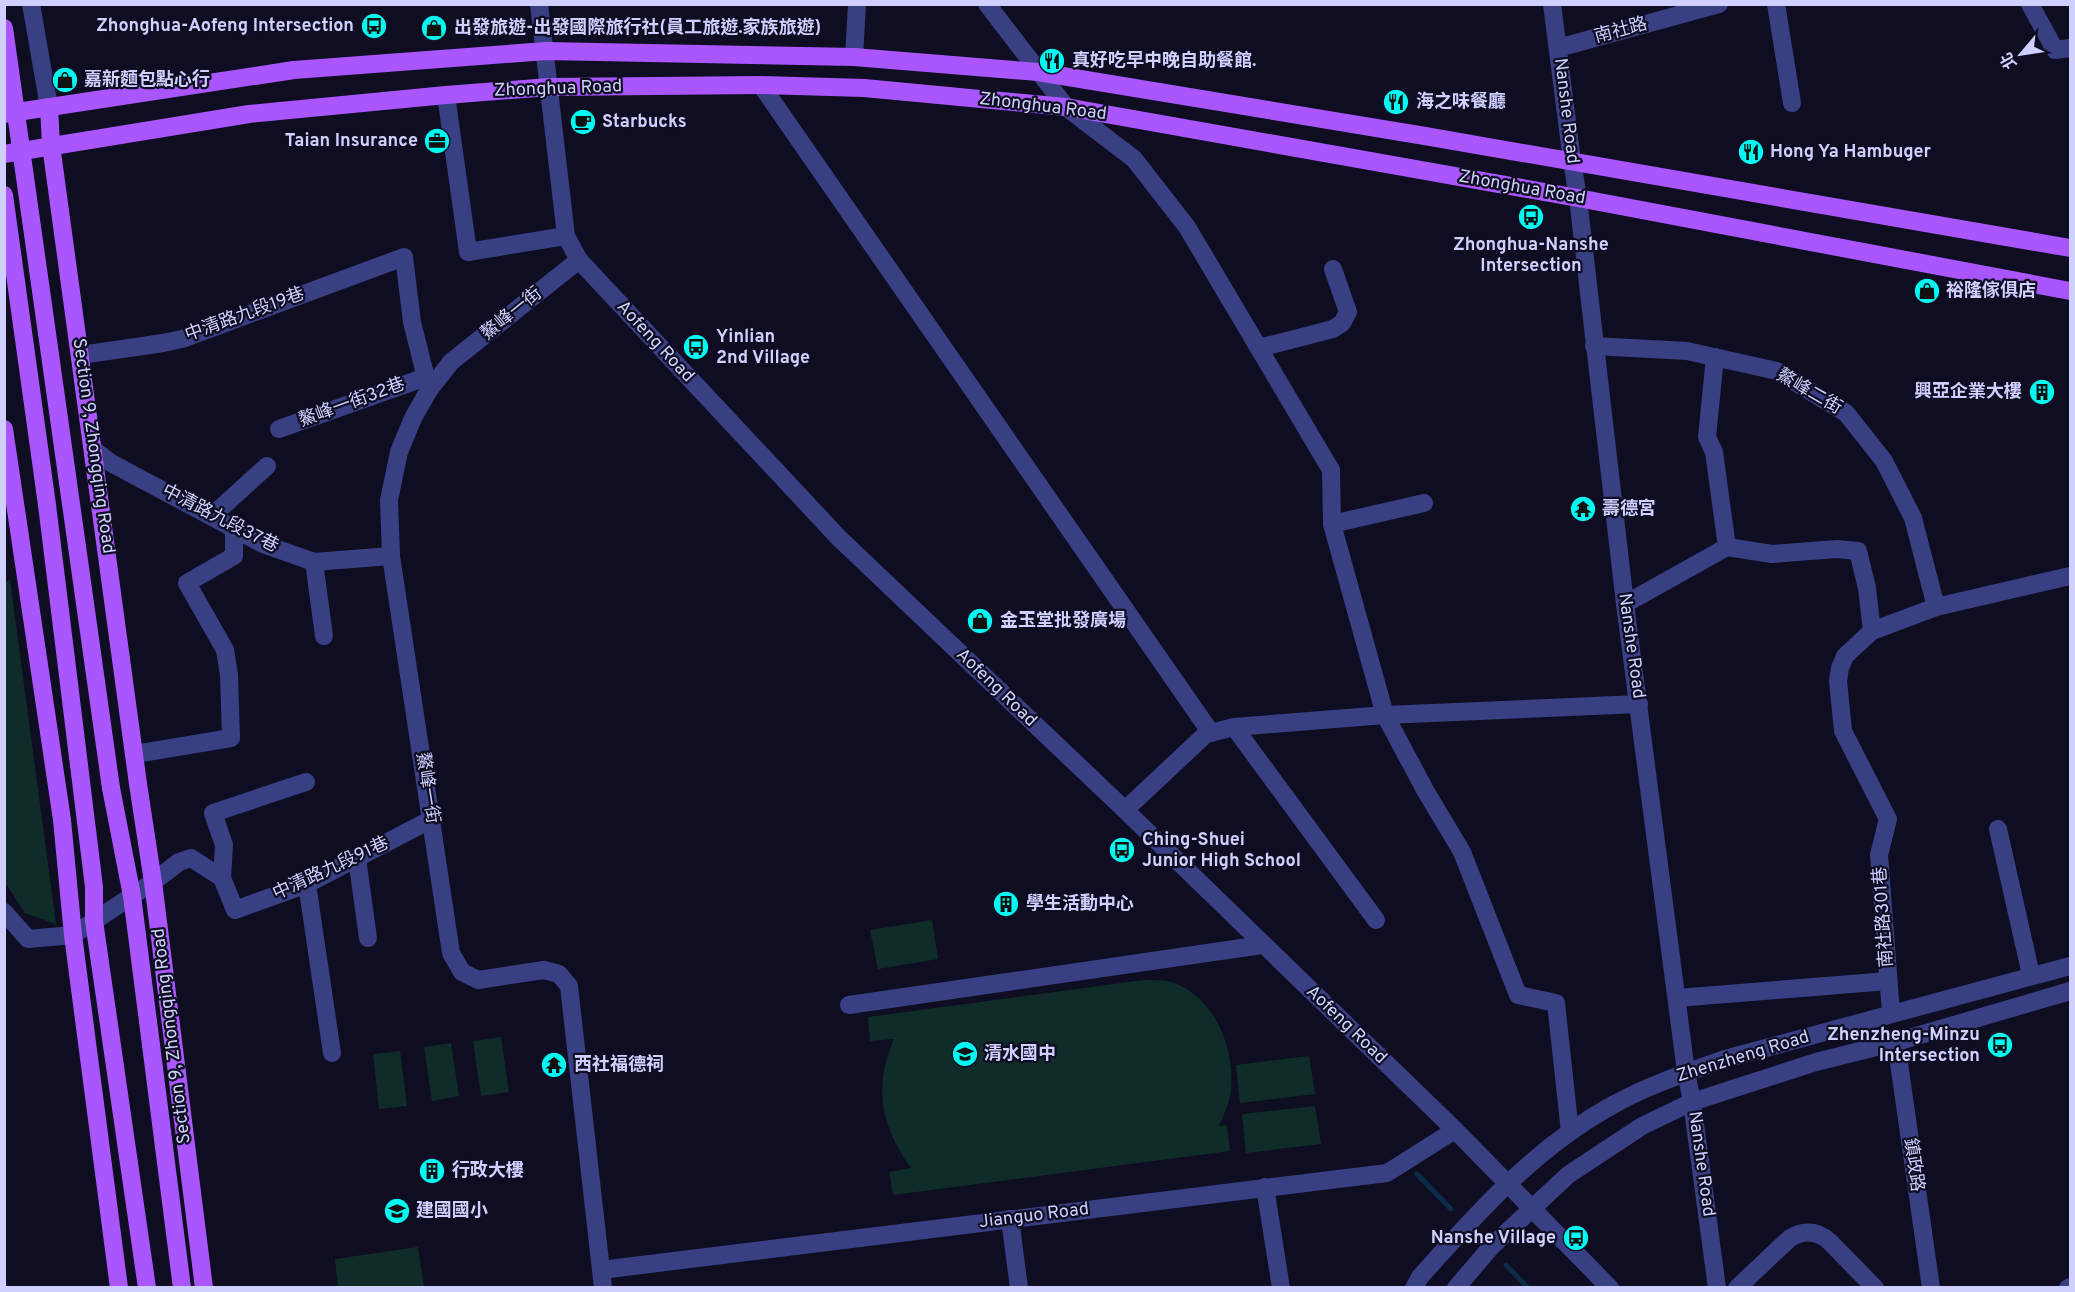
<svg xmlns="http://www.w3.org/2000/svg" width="2075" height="1292" viewBox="0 0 2075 1292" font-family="Overpass,'Noto Sans TC',sans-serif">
	<rect width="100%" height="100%" fill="#0e0d22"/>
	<!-- green -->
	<g fill="#102c28">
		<path d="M10 580 56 924 25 913 5 882 4 582Z"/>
		<path d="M932 920 938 959 878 969 870 930Z"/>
		<path d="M1144 980C1152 980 1163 980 1171 982 1215 996 1235 1048 1231 1091 1229 1103 1224 1115 1219 1126L1227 1125 1230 1151 893 1195 889 1172 911 1168C881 1127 873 1086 894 1039L870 1041 868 1017Z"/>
		<path d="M501 1037 509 1092 481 1096 473 1041Z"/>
		<path d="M451 1043 459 1096 432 1101 424 1047Z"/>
		<path d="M400 1051 407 1106 379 1109 373 1054Z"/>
		<path d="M1309 1056 1315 1094 1240 1103 1236 1065Z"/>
		<path d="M1315 1106 1321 1144 1246 1153 1242 1114Z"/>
		<path d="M418 1247 424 1287H338L335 1259Z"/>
	</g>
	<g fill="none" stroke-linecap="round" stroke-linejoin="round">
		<!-- stream -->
		<g stroke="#0c2b48" stroke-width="5">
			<path d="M1417 1174 1451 1209"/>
			<path d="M1506 1265 1528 1288"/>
		</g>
		<!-- minor -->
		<g stroke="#383f82" stroke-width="18">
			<path d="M31 4 49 107"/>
			<path d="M539 4 566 236 579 260 839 538 1125 810 1455 1130 1610 1288"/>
			<path d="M987 4 1066 107 1134 159 1187 227 1331 470 1332 524 1385 715 1425 790 1462 852 1518 995 1556 1003 1570 1132"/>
			<path d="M1552 4 1572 161 1578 198 1625 604 1686 1072 1692 1102 1717 1288"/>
			<path d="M1776 4 1792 103"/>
			<path d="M2030 4 2055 50 2070 48"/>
			<path d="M1558 48 1719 4"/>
			<path d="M854 57 857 4"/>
			<path d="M761 85 1211 733"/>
			<path d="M446 95 468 252 566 236"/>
			<path d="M579 260 451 362 429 390 413 418 399 452 389 500 391 556 451 953 462 972 478 980 544 970 559 974 569 986 603 1288"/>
			<path d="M1594 346 1687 351 1777 371 1846 413 1884 461 1913 518 1936 607"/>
			<path d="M1259 348 1333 329 1342 323 1348 312 1333 269"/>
			<path d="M81 355 163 343 182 339 404 257 412 322 429 390"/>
			<path d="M1715 357 1707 437 1714 452 1727 547"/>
			<path d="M279 429 426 377"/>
			<path d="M94 450 111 463 263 544 314 562 391 556"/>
			<path d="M212 516 267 466"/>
			<path d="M1332 524 1424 503"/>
			<path d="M314 562 324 636"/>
			<path d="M1625 604 1727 547 1772 554 1837 549 1858 551 1867 588 1872 631"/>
			<path d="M1234 727 1376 920"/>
			<path d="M135 754 231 738 229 675 225 650 187 583 234 556V528"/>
			<path d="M1125 810 1206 734 1234 727 1385 715 1639 704"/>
			<path d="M1998 829 2031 975"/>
			<path d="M357 858 368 938"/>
			<path d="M222 878 224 845 213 813 306 782"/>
			<path d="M307 884 332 1053"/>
			<path d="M4 912 28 939 73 935 153 882 179 862 191 858 222 878 235 910 307 884 432 819"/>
			<path d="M1677 998 1888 981"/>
			<path d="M849 1005 1262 945"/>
			<path d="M1891 1013 1879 855 1888 819 1843 731 1838 681 1840 668 1845 656 1872 631 1936 607 2070 576"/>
			<path d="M1896 1042 1931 1288"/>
			<path d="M1265 1187 1281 1288"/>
			<path d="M1010 1219 1019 1288"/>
			<path d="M601 1270 1387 1173 1455 1130"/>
			<path d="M1414 1288 1420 1277C1477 1213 1535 1148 1611 1106 1646 1086 1688 1072 1725 1059L2070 966"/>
			<path d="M1456 1288 1491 1247 1568 1175 1642 1126 1692 1102 1816 1062 1896 1042 2070 991"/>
			<path d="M1737 1288 1789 1239C1802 1230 1816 1230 1829 1241L1875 1288"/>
			<path d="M2068 1288 2070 1287"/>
		</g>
		<!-- major -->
		<g stroke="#a956ff" stroke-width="18">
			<path d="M49 107 51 145 138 784 153 882 204 1288"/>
			<path d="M4 114 294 70 546 51 854 57 1038 72 1425 136 2070 248"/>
			<path d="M4 154 249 114 446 95 549 87 761 85 864 88 1066 107 1578 198 2070 291"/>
			<path d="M4 195 47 505 94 887V921L147 1288"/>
			<path d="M4 429 62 820 73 935 119 1288"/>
			<path d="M111 788 132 896 182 1288"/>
		</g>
		<!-- major-bridge -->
		<path stroke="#a956ff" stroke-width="18" d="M4 28 111 788"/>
	</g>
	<!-- icons -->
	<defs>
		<g id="bus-disc" transform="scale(1.35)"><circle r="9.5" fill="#00faf1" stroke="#0e0d22"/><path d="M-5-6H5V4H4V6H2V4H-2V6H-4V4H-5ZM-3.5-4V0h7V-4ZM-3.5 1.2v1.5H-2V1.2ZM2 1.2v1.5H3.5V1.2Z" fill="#111"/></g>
		<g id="shop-disc" transform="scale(1.35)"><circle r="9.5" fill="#00faf1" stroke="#0e0d22"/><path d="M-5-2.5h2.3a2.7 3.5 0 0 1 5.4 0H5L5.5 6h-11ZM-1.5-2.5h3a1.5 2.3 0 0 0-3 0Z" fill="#111"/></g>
		<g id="restaurant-disc" transform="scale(1.35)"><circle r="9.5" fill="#00faf1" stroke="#0e0d22"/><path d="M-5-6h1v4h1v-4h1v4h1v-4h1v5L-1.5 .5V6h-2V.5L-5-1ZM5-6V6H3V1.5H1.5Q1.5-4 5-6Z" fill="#111"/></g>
		<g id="cafe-disc" transform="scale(1.35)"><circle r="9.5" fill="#00faf1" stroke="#0e0d22"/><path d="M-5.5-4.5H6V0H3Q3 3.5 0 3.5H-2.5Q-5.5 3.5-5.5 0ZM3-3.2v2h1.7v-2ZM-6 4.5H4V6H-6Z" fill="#111"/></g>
		<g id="office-disc" transform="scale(1.35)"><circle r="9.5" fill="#00faf1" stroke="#0e0d22"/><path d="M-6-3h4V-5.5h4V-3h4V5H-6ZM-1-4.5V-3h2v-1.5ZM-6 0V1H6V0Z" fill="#111"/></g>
		<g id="building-disc" transform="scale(1.35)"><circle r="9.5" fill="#00faf1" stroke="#0e0d22"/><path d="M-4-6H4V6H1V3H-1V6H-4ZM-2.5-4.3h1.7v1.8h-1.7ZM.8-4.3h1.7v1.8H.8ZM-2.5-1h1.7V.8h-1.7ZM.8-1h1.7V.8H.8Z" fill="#111"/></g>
		<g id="temple-disc" transform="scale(1.35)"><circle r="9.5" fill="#00faf1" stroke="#0e0d22"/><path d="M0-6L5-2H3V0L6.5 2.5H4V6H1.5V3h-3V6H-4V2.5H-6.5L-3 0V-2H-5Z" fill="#111"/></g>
		<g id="school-disc" transform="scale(1.35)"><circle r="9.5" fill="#00faf1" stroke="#0e0d22"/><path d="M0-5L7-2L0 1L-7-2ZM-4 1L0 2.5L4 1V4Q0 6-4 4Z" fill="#111"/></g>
	</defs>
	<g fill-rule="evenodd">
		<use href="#bus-disc" x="374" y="26"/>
		<use href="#shop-disc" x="434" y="28"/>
		<use href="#restaurant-disc" x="1052" y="61"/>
		<use href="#shop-disc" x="65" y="80"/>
		<use href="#restaurant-disc" x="1396" y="102"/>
		<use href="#cafe-disc" x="583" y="122"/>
		<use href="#office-disc" x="437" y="141"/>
		<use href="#restaurant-disc" x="1751" y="152"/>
		<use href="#bus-disc" x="1531" y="217"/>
		<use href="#shop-disc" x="1927" y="291"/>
		<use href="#bus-disc" x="696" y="347"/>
		<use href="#building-disc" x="2042" y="392"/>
		<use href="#temple-disc" x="1583" y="509"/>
		<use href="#shop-disc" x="980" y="621"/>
		<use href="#bus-disc" x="1122" y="850"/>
		<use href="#building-disc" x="1006" y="904"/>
		<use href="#bus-disc" x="2000" y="1045"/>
		<use href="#school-disc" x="965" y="1054"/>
		<use href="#temple-disc" x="554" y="1065"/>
		<use href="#building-disc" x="432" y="1171"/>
		<use href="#school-disc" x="397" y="1211"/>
		<use href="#bus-disc" x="1576" y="1238"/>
	</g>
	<g text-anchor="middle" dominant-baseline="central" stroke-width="4.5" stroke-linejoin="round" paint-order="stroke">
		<!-- poi labels -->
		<g font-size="18" font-weight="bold" fill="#cfd0ff" stroke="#0e0d22" text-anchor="start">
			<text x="354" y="26" text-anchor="end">Zhonghua-Aofeng Intersection</text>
			<text x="454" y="28">出發旅遊-出發國際旅行社(員工旅遊.家族旅遊)</text>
			<text x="1072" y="61">真好吃早中晚自助餐館.</text>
			<text x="84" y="80">嘉新麵包點心行</text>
			<text x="1416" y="102">海之味餐廳</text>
			<text x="602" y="122">Starbucks</text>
			<text x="418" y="141" text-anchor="end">Taian Insurance</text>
			<text x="1770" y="152">Hong Ya Hambuger</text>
			<text x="1531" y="245" text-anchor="middle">Zhonghua-Nanshe<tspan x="1531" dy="21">Intersection</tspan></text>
			<text x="1946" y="291">裕隆傢俱店</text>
			<text x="716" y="337">Yinlian<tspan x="716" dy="21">2nd Village</tspan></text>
			<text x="2022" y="392" text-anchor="end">興亞企業大樓</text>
			<text x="1602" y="509">壽德宮</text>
			<text x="1000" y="621">金玉堂批發廣場</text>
			<text x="1142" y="840">Ching-Shuei<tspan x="1142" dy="21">Junior High School</tspan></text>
			<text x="1026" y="904">學生活動中心</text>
			<text x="1980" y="1035" text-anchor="end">Zhenzheng-Minzu<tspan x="1980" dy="21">Intersection</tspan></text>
			<text x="984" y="1054">清水國中</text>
			<text x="574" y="1065">西社福德祠</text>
			<text x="452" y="1171">行政大樓</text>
			<text x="416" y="1211">建國國小</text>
			<text x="1556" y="1238" text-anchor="end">Nanshe Village</text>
		</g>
		<!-- street labels -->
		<g font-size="18" fill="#cfd0ff" stroke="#0e0d22">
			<text transform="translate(1621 31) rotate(-15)">南社路</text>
			<text transform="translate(558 89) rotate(-2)">Zhonghua Road</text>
			<text transform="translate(1043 107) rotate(7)">Zhonghua Road</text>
			<text transform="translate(1566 111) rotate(83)">Nanshe Road</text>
			<text transform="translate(1522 188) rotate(10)">Zhonghua Road</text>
			<text transform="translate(512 314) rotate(-39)">鰲峰一街</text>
			<text transform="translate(245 315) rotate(-20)">中清路九段19巷</text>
			<text transform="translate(655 342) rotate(47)">Aofeng Road</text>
			<text transform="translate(1809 392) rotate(30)">鰲峰二街</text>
			<text transform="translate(352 403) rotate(-20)">鰲峰一街32巷</text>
			<text transform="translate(93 446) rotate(82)">Section 9, Zhongqing Road</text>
			<text transform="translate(220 519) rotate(27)">中清路九段37巷</text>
			<text transform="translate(1631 646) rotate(82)">Nanshe Road</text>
			<text transform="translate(996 688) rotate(44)">Aofeng Road</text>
			<text transform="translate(427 788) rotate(81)">鰲峰一街</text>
			<text transform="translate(331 869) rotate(-25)">中清路九段91巷</text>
			<text transform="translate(1884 917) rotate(-94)">南社路301巷</text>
			<text transform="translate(1346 1025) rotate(44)">Aofeng Road</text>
			<text transform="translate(172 1036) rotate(-97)">Section 9, Zhongqing Road</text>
			<text transform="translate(1743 1057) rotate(-17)">Zhenzheng Road</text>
			<text transform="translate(1701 1164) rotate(82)">Nanshe Road</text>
			<text transform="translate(1913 1165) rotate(82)">鎮政路</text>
			<text transform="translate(1034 1216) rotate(-7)">Jianguo Road</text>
		</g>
	</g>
	<!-- border -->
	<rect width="2075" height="1292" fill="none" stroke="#cfd0ff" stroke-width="12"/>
	<!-- north arrow -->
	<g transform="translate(2021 54) rotate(241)" stroke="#0e0d22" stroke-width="4.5" paint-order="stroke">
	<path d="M0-4.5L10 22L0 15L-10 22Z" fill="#cfd0ff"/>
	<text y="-9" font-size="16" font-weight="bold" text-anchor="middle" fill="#cfd0ff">北</text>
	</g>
</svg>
